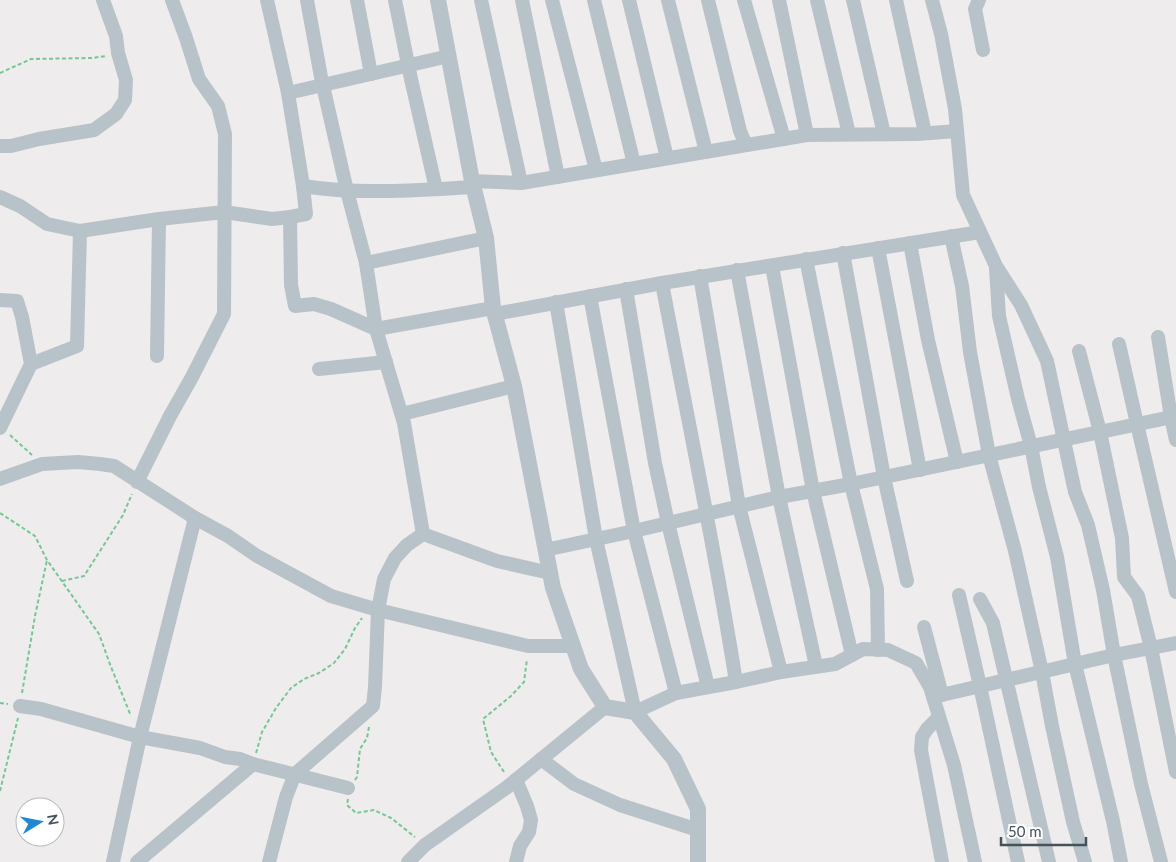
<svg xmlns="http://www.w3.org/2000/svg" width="1176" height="862" viewBox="0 0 1176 862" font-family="Lato,sans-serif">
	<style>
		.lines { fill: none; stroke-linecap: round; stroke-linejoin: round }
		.path { stroke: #76c794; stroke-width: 2; stroke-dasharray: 4 2.5; stroke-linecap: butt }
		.minor { stroke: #b8c3c9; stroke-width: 14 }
		.tertiary { stroke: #b8c3c9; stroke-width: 16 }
	</style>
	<rect width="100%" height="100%" fill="#efeced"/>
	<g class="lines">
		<g class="path">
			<path d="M0,73l31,-14 61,-1 14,-2"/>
			<path d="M10,435l22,20"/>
			<path d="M0,513l35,23 12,24 52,74 12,33 20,49"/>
			<path d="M62,581l22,-5 39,-61 9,-21"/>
			<path d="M22,693l13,-77 12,-56"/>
			<path d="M0,703l8,1"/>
			<path d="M256,753l6,-21 14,-24 15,-20 13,-9 15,-6 15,-10 11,-14 10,-21 7,-10"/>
			<path d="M504,772l-13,-20 -8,-33 28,-23 13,-14 3,-23"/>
			<path d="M355,780l2,-3 3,-28 7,-11 2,-11"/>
			<path d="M0,791l18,-73"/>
			<path d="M348,799l-1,6 9,8 18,-3 17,8 24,19"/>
		</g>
		<g class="minor">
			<path d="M307,0l14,77 26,114 19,72 10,66 28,94 19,111"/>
			<path d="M357,0l14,74"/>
			<path d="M395,0l16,79 25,110"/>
			<path d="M481,0l40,183"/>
			<path d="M522,0l36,177"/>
			<path d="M552,0l44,170"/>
			<path d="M594,0l40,164"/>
			<path d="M629,0l38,158"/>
			<path d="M668,0l38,152"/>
			<path d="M708,0l32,131 6,14"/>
			<path d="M744,0l40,139"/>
			<path d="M779,0l28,135"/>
			<path d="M817,0l32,134"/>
			<path d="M853,0l31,134"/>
			<path d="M896,0l29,133"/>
			<path d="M932,0l9,34 14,75 8,86 33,71 25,39 26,56 28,131 13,33 15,65 11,65 27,129 20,78"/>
			<path d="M979,0l-4,9 8,41"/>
			<path d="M288,93l161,-37"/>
			<path d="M0,146h11l28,-7 55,-9 22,-16 9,-14 1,-20 -8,-27 -2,-17 -13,-36"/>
			<path d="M472,181l49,2 286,-48 110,-1 40,-3"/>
			<path d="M303,186c56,9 114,4 171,1"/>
			<path d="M0,197l20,9 27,18 33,7 79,-12 65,-7 48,7 18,-2 16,-3 -3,-28 -15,-93 -21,-93"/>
			<path d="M290,217l1,68 4,21 19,-2 17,5 45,20 117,-21"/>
			<path d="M951,236l11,50 8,66 19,103 26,96 27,121 10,54 21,96 12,40"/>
			<path d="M910,243l18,97 29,122"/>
			<path d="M878,248l42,222"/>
			<path d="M843,253l41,224 23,104"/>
			<path d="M806,259l45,225 26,105 1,61"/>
			<path d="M366,263l120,-25"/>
			<path d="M772,266l41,225 39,164"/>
			<path d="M996,269l3,47 19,83 13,47 8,41 18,70 18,107 38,157 8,41"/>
			<path d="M737,270l42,227 37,169"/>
			<path d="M700,276l39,230 42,166"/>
			<path d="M662,283c25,133 53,265 74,399"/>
			<path d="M626,289l29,174 13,60 40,164"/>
			<path d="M590,296l44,235 42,162"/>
			<path d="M0,300l17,1 5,16 9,47 -31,64"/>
			<path d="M556,302l40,237 39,173 41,-19 60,-11 45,-10 54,-8 28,-15 25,1 28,13 14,24 24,78 21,97"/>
			<path d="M495,314l167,-31 318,-51"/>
			<path d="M1158,337l13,80 5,23"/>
			<path d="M1119,344l18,80 39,168"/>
			<path d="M1079,351l21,81 22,106 2,39 14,19 13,52 25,124"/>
			<path d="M157,356l2,-137"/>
			<path d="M31,364l46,-18 3,-115"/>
			<path d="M319,369l67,-7"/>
			<path d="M402,414l112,-28"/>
			<path d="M0,479l42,-15 36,-2 22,2 14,2 81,52 33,18 29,20 74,40 47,14 150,36h46"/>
			<path d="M137,482l33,-66 22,-39 32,-63 1,-180 -7,-28 -19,-27 -13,-41 -14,-38"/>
			<path d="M423,534l74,27 53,12"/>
			<path d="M545,550l89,-19 145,-34 72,-13 325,-68"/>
			<path d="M959,595l21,91 38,176"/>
			<path d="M980,599l13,24 56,239"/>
			<path d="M924,627l18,68"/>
			<path d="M933,697l181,-42 62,-12"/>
			<path d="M20,706l21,3 99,28 60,11 25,9 15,2 13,5"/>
			<path d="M938,718l-11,11 -5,8 -1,13 21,112"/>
			<path d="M541,759l33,25 46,21 78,25"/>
			<path d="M113,862l27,-125 55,-219"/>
			<path d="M137,862l116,-98 95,24"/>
			<path d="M269,862l17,-65 9,-23 78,-68 2,-19 3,-77 6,-31 11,-21 12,-13 16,-11"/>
			<path d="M408,862l17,-17 81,-57 99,-81"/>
			<path d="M516,862l4,-16 9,-14 2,-12 -4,-14 -11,-26"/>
		</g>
		<path class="tertiary" d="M438,0l34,181 14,57 7,70 21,78 39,202 28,81 24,38 30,5 39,47 24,50v53"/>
	</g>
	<g transform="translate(40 822) rotate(80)"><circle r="24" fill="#ffffff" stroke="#b5babd"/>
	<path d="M0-4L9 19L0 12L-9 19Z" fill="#2287d3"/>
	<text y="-8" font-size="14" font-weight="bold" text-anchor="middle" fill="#465259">N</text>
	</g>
	<path d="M1001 837v8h85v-8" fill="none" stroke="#465259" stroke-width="2.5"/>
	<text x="1008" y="837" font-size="15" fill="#465259" stroke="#ffffff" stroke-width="4" paint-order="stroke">50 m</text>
</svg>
